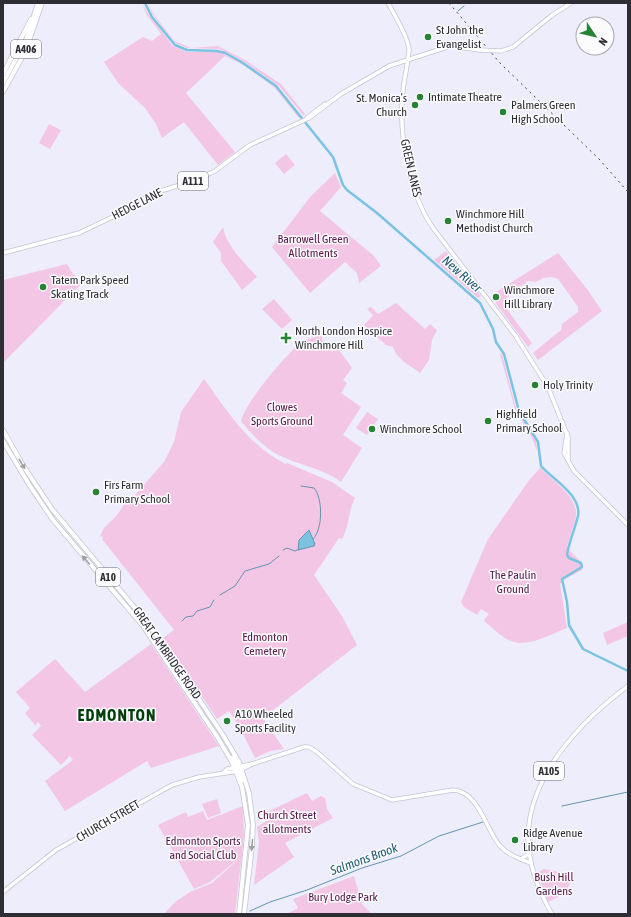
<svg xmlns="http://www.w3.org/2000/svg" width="631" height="917" viewBox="0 0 631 917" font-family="'Asap Condensed',sans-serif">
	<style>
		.green { fill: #f4c6e5 }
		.water { fill: #7bc3e3; stroke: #6496ae }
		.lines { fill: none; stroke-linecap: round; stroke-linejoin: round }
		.stream { stroke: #6496ae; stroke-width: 1 }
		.canal { stroke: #7bc3e3; stroke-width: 2.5 }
		.secondary-casing { stroke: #c4c5d3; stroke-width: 5 }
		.primary-casing { stroke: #c4c5d3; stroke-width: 5 }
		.trunk-casing { stroke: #c4c5d3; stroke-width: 5.5 }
		.secondary { stroke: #fff; stroke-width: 3.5 }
		.primary { stroke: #fff; stroke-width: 3.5 }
		.trunk { stroke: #fff; stroke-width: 4 }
		.rail { stroke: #46464d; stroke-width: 1; stroke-dasharray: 2 4; stroke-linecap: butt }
		.primary-bridge-casing { stroke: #c4c5d3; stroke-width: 5; stroke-linecap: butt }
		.primary-bridge { stroke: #fff; stroke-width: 3.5 }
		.oneway { fill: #a0a0a3 }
		.poi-dot { fill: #278334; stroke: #fcfcff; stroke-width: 1.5 }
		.labels { text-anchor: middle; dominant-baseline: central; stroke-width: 3; stroke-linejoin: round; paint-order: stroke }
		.shield { fill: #fcfcff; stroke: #6b6b70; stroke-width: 1 }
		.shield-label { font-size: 11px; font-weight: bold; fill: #2d2d33 }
		.poi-label { font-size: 12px; fill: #2d2d33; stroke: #fcfcff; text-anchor: start }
		.street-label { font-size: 12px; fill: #2d2d33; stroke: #fcfcff }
		.park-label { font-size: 12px; fill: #571548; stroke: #fcfcff }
		.water-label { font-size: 13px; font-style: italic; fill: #235c72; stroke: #fcfcff }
		.district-label { font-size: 16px; font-weight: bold; letter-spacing: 1px; fill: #003e0b; stroke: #fcfcff }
	</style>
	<rect width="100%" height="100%" fill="#ededfc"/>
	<g class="green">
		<path d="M142,3l7,12 24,31 14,6h31l21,9 41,29 21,27 -2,1 -24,-30 -30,-22 -20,-10 -39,37 49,59 -17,13 -34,-43 -22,16 -6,-14 -11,-16 -27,-25 -14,-21 39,-25 9,4 9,-7 -14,-19z"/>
		<path d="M148,3l5,10 21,28 17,7 27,-2 25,13 38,25 24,30 -1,2 -25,-30 -39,-27 -21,-10 -32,-1 -14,-6 -21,-29z"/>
		<path d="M49,124l12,6 -11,19 -11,-6z"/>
		<path d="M286,154l9,11 -11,9 -9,-11z"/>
		<path d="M335,173l6,14 -21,24 54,45 7,10 -22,17 -2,-10 -12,-11 -35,31 -38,-46 39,-51z"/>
		<path d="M223,227c4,20 21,35 34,50l-15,13 -21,-29v-8l-8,-11z"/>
		<path d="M446,251l35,45 -3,2 -44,-38z"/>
		<path d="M558,253l29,36 15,22 -64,49 -5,-7 1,-1 27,-22 1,-6 16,-12v-5l-20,-28 -6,-2 -9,1 -7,4 -8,-1 -18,13 -5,9 1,5 26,35 -4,4 -33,-45 5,-3 -4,-7z"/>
		<path d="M67,264l6,10 10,8 -80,81v-83z"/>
		<path d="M274,299l18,21 -10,9 -20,-20z"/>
		<path d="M396,303l29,26 5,-5 7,6 -5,10 -3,20 -9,13c-10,-8 -23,-13 -27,-26l-7,-2 -22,-20 9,-10 -6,-6 4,-2 7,7z"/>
		<path d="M321,335l2,6 9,11 5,-5 15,21 -9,12 4,3 -6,10 20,14 -18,28 19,13 -21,34c-17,-13 -38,-16 -58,-25 -17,-7 -30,-21 -42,-36 4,-18 45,-67 60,-78 6,-4 14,-6 20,-8z"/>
		<path d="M500,354h2l14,54 20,33 1,10 -5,-13 -17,-29z"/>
		<path d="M204,379c24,33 45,67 82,85l1,-1 45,19 23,16c-7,14 -5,26 -13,41l-3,-1 -25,37 28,41 15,29 -94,73 21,31 -14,2 -15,7 -13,-26 -13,-21 -12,8 -54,-81 11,-8 -72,-91 1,-2 -3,-1 4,-8 14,-14 7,-11 10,-8 29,-33 10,-20 7,-30z"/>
		<path d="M367,412l11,7 -11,16 -11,-7z"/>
		<path d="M540,468c12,12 37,28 36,46 0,10 -8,23 -9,34l16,16 -1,6 -17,9 -5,5 7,44c-18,7 -44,23 -62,10 -7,-4 -13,-11 -20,-16l-1,-2 5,-6 -8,-5 -4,6 -13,-8 -3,-5 27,-63 42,-60z"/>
		<path d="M628,622v14l-21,9 -4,-12z"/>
		<path d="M151,644l68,102 -68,22 -4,-7 -82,50 -20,-30 28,-21 -3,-4 -9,9 -29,-30 9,-9 -3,-4 -3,3 -10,-12 5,-5 -14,-16 39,-33 30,33z"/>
		<path d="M307,793l5,8 9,-5 4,2 2,11 6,9 -48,25 9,14 -40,28 5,-43 -2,-15 11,-7 -1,-8z"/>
		<path d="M217,799l4,14 -13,5 -6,-14z"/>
		<path d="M243,806l1,32 -9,75 -71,1 11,-12 15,-10 22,-9 30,-27 -32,26 -16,7 -36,-64 28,-13 2,5 15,-6 4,9z"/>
		<path d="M544,869l26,5c2,16 -9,22 -22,28l-10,-27 2,-4z"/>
		<path d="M354,876l8,28 10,10h-85l11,-6 -5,-9z"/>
	</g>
	<path class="water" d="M309,530l6,14 -1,2 -16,4 1,-10z"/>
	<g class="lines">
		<g class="stream">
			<path d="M458,11l6,-5"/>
			<path d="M301,486l13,2c9,10 9,42 -1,51"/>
			<path d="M283,550l4,-2 8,3 4,-2"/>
			<path d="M220,595l15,-9 10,-15 24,-7 10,-8"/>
			<path d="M182,621l4,-4 7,-1 4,-5 13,-4 4,-7"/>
			<path d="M562,806l66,-14"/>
			<path d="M250,911l20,-9 37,-12 55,-22 39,-12 38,-20 44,-14"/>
		</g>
		<path class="canal" d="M145,3l7,14 23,28 12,5 30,1 8,2 15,8 36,25 57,71 10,28 4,5 30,23 103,90 13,26 3,13 8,12 15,57 19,31 3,24c11,13 41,29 37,50 -3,13 -9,25 -11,39l2,3 12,5 1,4 -20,12 5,23 2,23 14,24 45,22"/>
		<defs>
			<g id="secondary">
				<path d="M224,772l3,-3 25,-5"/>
				<path d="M521,859l9,-6"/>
				<path d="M3,892l53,-42 116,-65 27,-8 40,-6 13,-7 52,-17h5l8,5 36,32 39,16 61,-10c26,1 33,41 48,57 8,8 19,12 30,16"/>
			</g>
			<g id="primary">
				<path d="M388,3c6,11 21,35 21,47 -1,16 -7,36 -7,53 -2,40 9,93 31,125l82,107 33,52 20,50v22"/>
				<path d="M501,51l12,-4 38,-31 20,-13"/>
				<path d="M307,118l18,-14"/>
				<path d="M3,253l76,-20 44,-21 28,-18 45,-14 19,-9 35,-26 59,-27 32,-24 48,-28 61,-20 30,4"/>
				<path d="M567,433l-3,20 10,18 54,54"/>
				<path d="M552,914c-14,-24 -24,-50 -24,-78 2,-62 53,-115 100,-150"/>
			</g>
			<g id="trunk">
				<path d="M3,74l28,-55"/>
				<path d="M3,83l23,-43 12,-37"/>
				<path d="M3,92l22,-40 17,-49"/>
				<path d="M3,430l21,37 28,42 98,117 73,109 16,27 10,31 4,31 -1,23 -8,67"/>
				<path d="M3,441l27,45 23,34 90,106 75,112 14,24 10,25 6,38 -9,89"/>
				<path d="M233,757l4,9 -1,5"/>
				<path d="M241,766l-2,7 3,8"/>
			</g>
		</defs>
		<use href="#secondary" class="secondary-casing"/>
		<use href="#primary" class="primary-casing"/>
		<use href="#trunk" class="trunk-casing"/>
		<use href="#secondary" class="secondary"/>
		<use href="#primary" class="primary"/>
		<use href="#trunk" class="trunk"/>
		<path class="rail" d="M449,3l51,60 99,96 29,33"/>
		<defs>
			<path id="primary-bridge" d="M480,50l21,1"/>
		</defs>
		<use href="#primary-bridge" class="primary-bridge-casing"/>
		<use href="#primary-bridge" class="primary-bridge"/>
	</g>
	<defs><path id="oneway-solid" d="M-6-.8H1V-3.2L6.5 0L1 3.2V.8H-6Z"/></defs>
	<g class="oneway">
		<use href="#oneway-solid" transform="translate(22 464) rotate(59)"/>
		<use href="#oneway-solid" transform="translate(86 560) rotate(-131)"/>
		<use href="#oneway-solid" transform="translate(252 845) rotate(96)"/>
	</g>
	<g class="poi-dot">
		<circle cx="428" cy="37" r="4"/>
		<circle cx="420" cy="97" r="4"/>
		<circle cx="415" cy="105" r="4"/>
		<circle cx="503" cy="112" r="4"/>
		<circle cx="448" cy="221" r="4"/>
		<circle cx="43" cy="287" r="4"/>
		<circle cx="496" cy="297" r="4"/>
		<path d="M284 332h4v4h4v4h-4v4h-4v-4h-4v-4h4z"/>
		<circle cx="535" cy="385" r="4"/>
		<circle cx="488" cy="421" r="4"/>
		<circle cx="372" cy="429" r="4"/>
		<circle cx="96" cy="492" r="4"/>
		<circle cx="227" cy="721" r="4"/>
		<circle cx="515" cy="840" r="4"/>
	</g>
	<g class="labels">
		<g class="shield">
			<rect x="11" y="40" width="30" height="18" rx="3"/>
			<rect x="178" y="172" width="30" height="18" rx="3"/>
			<rect x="96" y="568" width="24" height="18" rx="3"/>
			<rect x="534" y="762" width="30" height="18" rx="3"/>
		</g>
		<g class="shield-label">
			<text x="26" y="49">A406</text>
			<text x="193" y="181">A111</text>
			<text x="108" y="577">A10</text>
			<text x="549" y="771">A105</text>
		</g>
		<g class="poi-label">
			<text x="436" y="30">St John the<tspan x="436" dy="14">Evangelist</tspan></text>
			<text x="428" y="97">Intimate Theatre</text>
			<text x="407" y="98" text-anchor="end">St. Monica’s<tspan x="407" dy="14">Church</tspan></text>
			<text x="511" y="105">Palmers Green<tspan x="511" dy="14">High School</tspan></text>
			<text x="456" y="214">Winchmore Hill<tspan x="456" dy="14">Methodist Church</tspan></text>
			<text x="51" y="280">Tatem Park Speed<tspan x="51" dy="14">Skating Track</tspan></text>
			<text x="504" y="290">Winchmore<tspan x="504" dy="14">Hill Library</tspan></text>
			<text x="295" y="331">North London Hospice<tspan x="295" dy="14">Winchmore Hill</tspan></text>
			<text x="543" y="385">Holy Trinity</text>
			<text x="496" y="414">Highfield<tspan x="496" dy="14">Primary School</tspan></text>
			<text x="380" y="429">Winchmore School</text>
			<text x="104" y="485">Firs Farm<tspan x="104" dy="14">Primary School</tspan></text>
			<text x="235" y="714">A10 Wheeled<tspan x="235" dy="14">Sports Facility</tspan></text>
			<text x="523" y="833">Ridge Avenue<tspan x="523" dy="14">Library</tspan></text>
		</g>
		<g class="street-label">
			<text transform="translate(411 168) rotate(77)">GREEN LANES</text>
			<text transform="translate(137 204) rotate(-27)">HEDGE LANE</text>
			<text transform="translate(167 653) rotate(55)">GREAT CAMBRIDGE ROAD</text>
			<text transform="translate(108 821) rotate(-30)">CHURCH STREET</text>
		</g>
		<g class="park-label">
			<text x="313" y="239">Barrowell Green<tspan x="313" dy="14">Allotments</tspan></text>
			<text x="282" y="407">Clowes<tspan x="282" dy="14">Sports Ground</tspan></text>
			<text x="513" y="575">The Paulin<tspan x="513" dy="14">Ground</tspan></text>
			<text x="265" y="637">Edmonton<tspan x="265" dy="14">Cemetery</tspan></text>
			<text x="287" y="815">Church Street<tspan x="287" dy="14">allotments</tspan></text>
			<text x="203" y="841">Edmonton Sports<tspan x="203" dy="14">and Social Club</tspan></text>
			<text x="554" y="877">Bush Hill<tspan x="554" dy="14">Gardens</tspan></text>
			<text x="343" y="897">Bury Lodge Park</text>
		</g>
		<g class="water-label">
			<text transform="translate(462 274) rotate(41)">New River</text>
			<text transform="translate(364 859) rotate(-20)">Salmons Brook</text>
		</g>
		<g class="district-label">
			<text x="117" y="715">EDMONTON</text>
		</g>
	</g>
	<rect width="631" height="917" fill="none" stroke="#2d2d33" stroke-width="8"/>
	<g transform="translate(595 36) rotate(125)"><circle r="19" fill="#fcfcff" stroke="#a9a9ad"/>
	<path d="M0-3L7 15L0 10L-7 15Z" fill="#278334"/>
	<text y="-6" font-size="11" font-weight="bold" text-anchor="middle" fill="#2d2d33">N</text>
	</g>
</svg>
